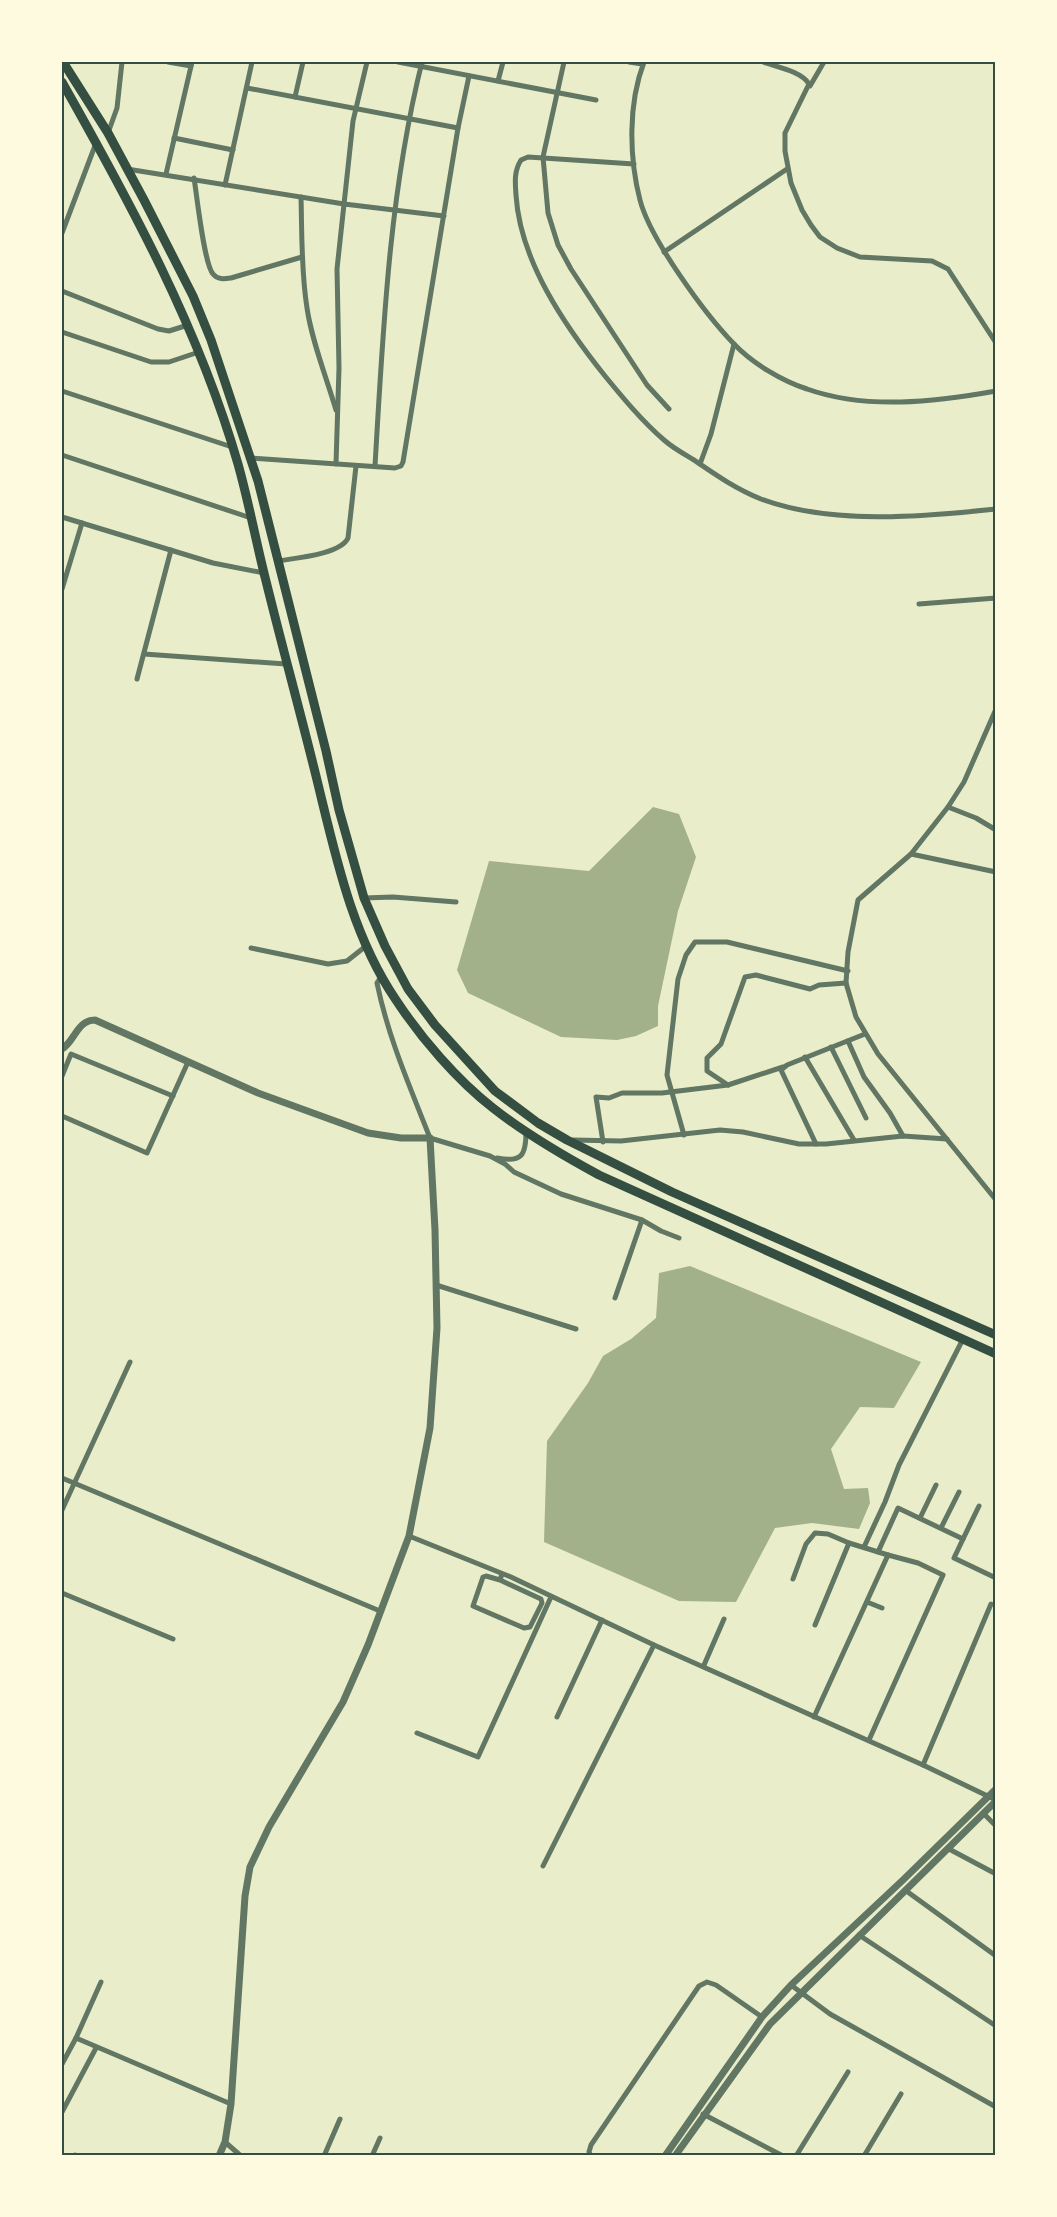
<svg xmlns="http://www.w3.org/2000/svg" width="1057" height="2217" viewBox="0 0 1057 2217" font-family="'Source Serif 4',serif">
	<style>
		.water { fill: #a3b18a }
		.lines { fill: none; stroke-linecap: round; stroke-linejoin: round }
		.minor { stroke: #617663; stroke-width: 5 }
		.tertiary { stroke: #617663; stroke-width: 7 }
		.trunk { stroke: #344e41; stroke-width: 9 }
		.neatline { fill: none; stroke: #344e41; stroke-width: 2 }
	</style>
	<rect width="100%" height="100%" fill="#e9edc9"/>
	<g class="water">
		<path d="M653,807l26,7 17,43 -18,54 -20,95v20l-22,10 -19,4 -56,-3 -93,-44 -11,-23 32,-109 100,10z"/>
		<path d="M690,1266l231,96 -27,46 -34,-1 -29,42 13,40 24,-1 2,15 -11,26 -47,-6 -37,5 -39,74 -57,-1 -135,-59 3,-101 41,-58 15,-27 28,-17 25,-21 3,-45z"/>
	</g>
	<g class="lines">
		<g class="minor">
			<path d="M168,62l23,4"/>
			<path d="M398,62l198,38"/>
			<path d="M564,62l-21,95 5,56 10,32 13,24 76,116 22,24"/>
			<path d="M629,62l13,2"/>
			<path d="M644,62c-16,42 -15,95 -4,138 10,39 65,114 94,144 18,19 48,37 73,45 59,21 128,13 189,2"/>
			<path d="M763,62c13,5 38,9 46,22l-24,49v18l6,32 11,27 9,15 9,12 17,11 23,9 72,4 16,8 48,74"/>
			<path d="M498,81l5,-19"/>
			<path d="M810,86l14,-24"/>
			<path d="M247,88l211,40"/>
			<path d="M295,97l8,-35"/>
			<path d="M108,133l9,-25 5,-46"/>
			<path d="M174,138l59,12"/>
			<path d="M634,164l-106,-7 -7,3c-7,11 -6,22 -5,35 4,66 49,131 89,181 18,22 37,45 59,64 9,8 20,14 30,20 22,15 42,29 67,39 70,26 161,18 235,10"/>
			<path d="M127,169l217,35 100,12"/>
			<path d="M166,174l26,-112"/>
			<path d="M194,178c3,18 10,86 19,96 5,6 11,5 18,4l71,-21"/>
			<path d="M225,185l27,-123"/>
			<path d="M301,197c1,36 0,74 6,111 5,34 19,68 29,102"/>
			<path d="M62,233l34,-90"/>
			<path d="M664,252l123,-83"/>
			<path d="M62,291l96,38 11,2 19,-6"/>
			<path d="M62,332l89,30h18l30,-10"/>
			<path d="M62,391l170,56"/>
			<path d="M62,455l189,63"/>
			<path d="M251,458l144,10 6,-2 2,-4 55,-334 11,-52"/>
			<path d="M336,464l3,-96 -2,-99 16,-148 14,-59"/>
			<path d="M700,464l11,-30 23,-90"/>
			<path d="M375,466c8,-135 14,-272 47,-404"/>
			<path d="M62,517l151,46 51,10"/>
			<path d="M278,561c18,-3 63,-7 70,-23l8,-72"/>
			<path d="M62,589l20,-66"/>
			<path d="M919,604l77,-6"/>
			<path d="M144,654l142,10"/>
			<path d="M137,679l34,-129"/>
			<path d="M996,709l-32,73 -16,25 -37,47 -53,46 -10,52 -2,31 10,34 22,37 118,146"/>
			<path d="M948,807l28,11 20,12"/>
			<path d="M911,854l85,18"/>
			<path d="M364,898l29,-1 63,5"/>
			<path d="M251,948l77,16 19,-3 19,-15"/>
			<path d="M381,977l-4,6c11,54 33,104 53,155l60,18 15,8 9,8 47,22 81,26 19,11 18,7"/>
			<path d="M848,1041l16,36 26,36 13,23"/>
			<path d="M831,1047l35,71"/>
			<path d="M805,1057l49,83"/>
			<path d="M62,1076l9,-22 102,42"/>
			<path d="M728,1085l-21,-14v-13l14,-14 24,-67 11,-2 54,14 9,-4 27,-2"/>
			<path d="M62,1116l85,37 41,-91"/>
			<path d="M684,1135l-17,-60 11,-96 8,-24 9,-13h32l121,29"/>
			<path d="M573,1140l48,1 99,-11 23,2 56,12h27l77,-8 44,3"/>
			<path d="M603,1142l-7,-45 13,1 13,-5h40l66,-8 55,-18"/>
			<path d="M816,1144l-35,-74 6,-5 78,-31"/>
			<path d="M497,1158c25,5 29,-3 29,-26"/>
			<path d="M436,1285l140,44"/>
			<path d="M615,1298l27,-78"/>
			<path d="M62,1478l318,133"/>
			<path d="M62,1510l68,-148"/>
			<path d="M920,1518l16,-33"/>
			<path d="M941,1528l18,-36"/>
			<path d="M409,1536l102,41 143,68 269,120 73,35"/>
			<path d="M963,1539l16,-33"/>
			<path d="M864,1547l21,-45 14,-37 64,-126"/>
			<path d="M878,1552l20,-44 65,31 -9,19 42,20"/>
			<path d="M793,1579l13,-35 9,-11 13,1 21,9"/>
			<path d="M500,1580l41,19 1,4 -12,24 -6,1 -51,-22 10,-29 3,-1 14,4 2,-6"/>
			<path d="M62,1593l111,46"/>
			<path d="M867,1602l15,6"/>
			<path d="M815,1625l34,-82 39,12"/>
			<path d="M704,1665l20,-46"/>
			<path d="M557,1717l45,-97"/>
			<path d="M814,1717l74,-162 30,8 25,12 -74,165"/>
			<path d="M417,1733l61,24 73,-160"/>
			<path d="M923,1765l68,-161"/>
			<path d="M984,1814l12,12"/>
			<path d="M949,1849l47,25"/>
			<path d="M543,1866l111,-221"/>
			<path d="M905,1890l91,66"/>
			<path d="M859,1935l137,91"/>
			<path d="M101,1982l-25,56 155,66"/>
			<path d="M791,1985l39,29 166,93"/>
			<path d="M62,2064l14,-26"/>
			<path d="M62,2112l34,-64"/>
			<path d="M703,2114l80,42"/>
			<path d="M225,2142l16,14"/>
			<path d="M75,2156v-1"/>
			<path d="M324,2156l16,-37"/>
			<path d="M372,2156l8,-18"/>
			<path d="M591,2156l-2,-4 2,-7 108,-159 8,-4 9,3 46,32"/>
			<path d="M796,2156l52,-84"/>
			<path d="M864,2156l37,-62"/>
		</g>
		<g class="tertiary">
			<path d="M62,1049c13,-8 15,-29 33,-29l163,73 110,40 33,5h29l5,92 2,98 -7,100 -21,108 -41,109 -25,57 -74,125 -19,40 -5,29 -14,208 -6,38 -6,14"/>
			<path d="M665,2156l97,-139 29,-32 112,-105 93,-91"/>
			<path d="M675,2156l95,-132 226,-223"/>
		</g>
		<g class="trunk">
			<path d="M63,62l45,71 36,67 49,96 18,44 47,141 68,270 13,59 25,88 21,48 23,43 27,36 60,66 43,32 29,17 105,52 324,143"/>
			<path d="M62,82c69,122 137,247 176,382 11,39 18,78 28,117 16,65 34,130 50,195 19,77 35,158 80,224 25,38 61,80 97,108 33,26 69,47 106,67l397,179"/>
		</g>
	</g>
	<rect width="1057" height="2217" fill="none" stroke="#fefae0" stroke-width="126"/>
	<rect x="63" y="63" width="931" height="2091" class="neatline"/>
</svg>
